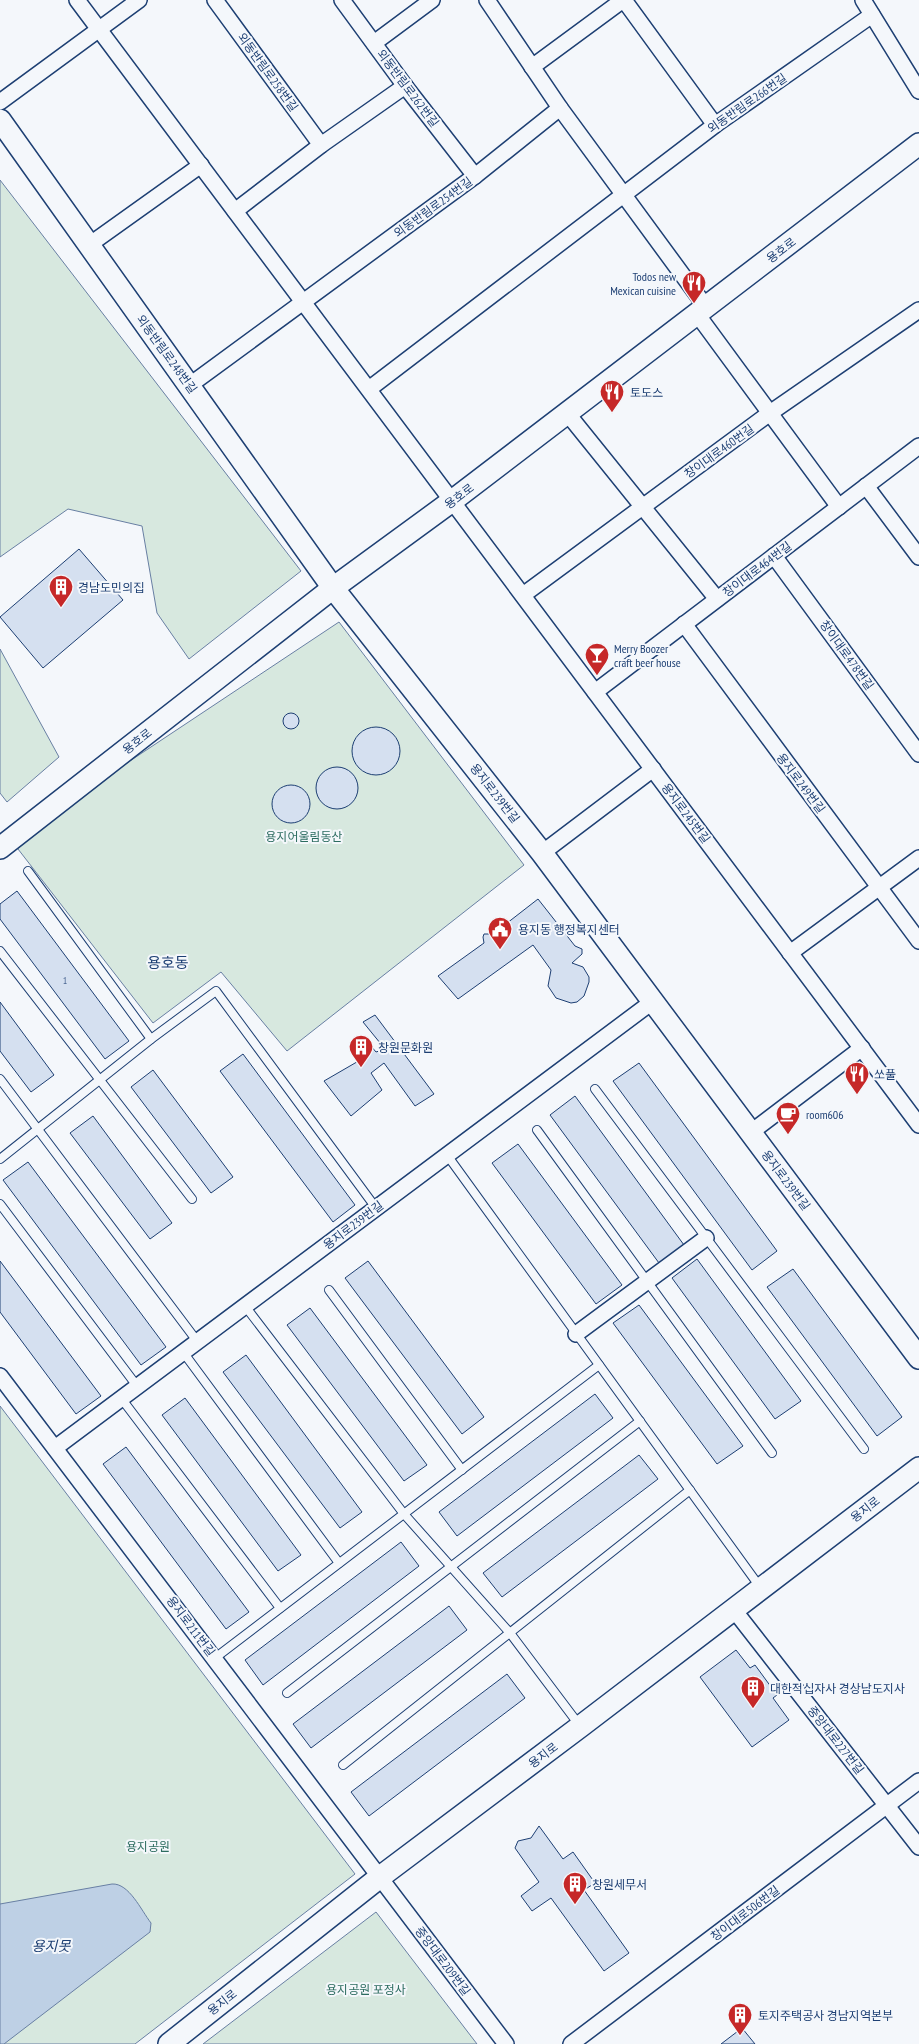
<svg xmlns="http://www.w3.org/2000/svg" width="919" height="2044" viewBox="0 0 919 2044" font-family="'PT Sans Narrow','Noto Sans KR',sans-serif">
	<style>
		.green { fill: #d7e8df; stroke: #687fa3 }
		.water { fill: #bed0e5; stroke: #687fa3 }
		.building { fill: #d5e0f0; stroke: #1d3f73 }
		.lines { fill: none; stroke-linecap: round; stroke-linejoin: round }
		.lane-casing { stroke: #1d3f73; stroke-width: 10 }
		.street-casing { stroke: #1d3f73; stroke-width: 18 }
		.secondary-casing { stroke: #1d3f73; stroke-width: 24 }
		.lane { stroke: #f4f7fb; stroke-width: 8 }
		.street { stroke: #f4f7fb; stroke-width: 15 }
		.secondary { stroke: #f4f7fb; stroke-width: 21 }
		.labels { text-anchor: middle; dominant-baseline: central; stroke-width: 4; stroke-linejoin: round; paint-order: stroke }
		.number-label { font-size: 10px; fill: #4b6792 }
		.street-label { font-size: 12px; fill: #1d3f73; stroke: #f4f7fb }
		.poi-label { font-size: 12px; fill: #1d3f73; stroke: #f4f7fb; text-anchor: start }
		.park-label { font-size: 12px; fill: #2c6c60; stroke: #f4f7fb }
		.water-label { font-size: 14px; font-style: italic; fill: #1d3f73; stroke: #f4f7fb }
		.quarter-label { font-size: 15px; fill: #1d3f73; stroke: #f4f7fb }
	</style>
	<rect width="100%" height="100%" fill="#f4f7fb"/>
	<g class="green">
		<path d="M0,180l301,391 -112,88 -32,-46 -15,-87 -74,-17 -68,48z"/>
		<path d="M339,622l185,243 -237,186 -66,-79 -68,51 -142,-183z"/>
		<path d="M0,649l59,108 -52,45 -7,-9z"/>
		<path d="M0,1406l355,468 -220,170h-135z"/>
		<path d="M376,1912l101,132h-274z"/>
	</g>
	<path class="water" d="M112,1884c17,-1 29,26 39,39l-1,9 -146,112h-4v-140z"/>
	<g class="building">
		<path d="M79,549l44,51 -80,68 -43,-51z"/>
		<circle cx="291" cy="721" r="8"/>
		<circle cx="376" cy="751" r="24"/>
		<circle cx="337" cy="788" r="21"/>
		<circle cx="291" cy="804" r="19"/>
		<path d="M17,891l112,150 -24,18 -105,-140v-15z"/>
		<path d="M538,899l37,47 7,3v5l-10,9 11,4 6,10v5l-5,14 -7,6 -6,1 -15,-5 -8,-12 3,-16 -18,-25 -75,54 -20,-23 46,-33 -1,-6 1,-3h9z"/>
		<path d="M0,1002l54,73 -23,17 -31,-41z"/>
		<path d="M375,1015l59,79 -19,12 -31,-43 -13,10 11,17 -31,26 -27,-35 38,-22 -7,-15 10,-5 11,13 9,-3 -22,-27z"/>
		<path d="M243,1054l112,151 -22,17 -113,-151z"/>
		<path d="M639,1063l138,188 -25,19 -139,-189z"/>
		<path d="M153,1070l80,107 -22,16 -80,-106z"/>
		<path d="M575,1096l109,149 -25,18 -109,-148z"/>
		<path d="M93,1116l79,107 -22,16 -80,-106z"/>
		<path d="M518,1144l104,141 -26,19 -104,-141z"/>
		<path d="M28,1162l138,185 -25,18 -138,-185z"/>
		<path d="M697,1259l104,142 -26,18 -103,-141z"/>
		<path d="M0,1261l101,135 -25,18 -76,-102z"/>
		<path d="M368,1261l116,156 -22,17 -117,-156z"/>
		<path d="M793,1269l109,148 -25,19 -110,-149z"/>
		<path d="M639,1305l104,141 -26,18 -104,-141z"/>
		<path d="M310,1308l117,157 -23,16 -117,-156z"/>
		<path d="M246,1355l116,157 -22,16 -117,-156z"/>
		<path d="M595,1394l18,24 -156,118 -18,-24z"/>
		<path d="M185,1398l116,157 -23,16 -116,-156z"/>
		<path d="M126,1447l123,165 -23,17 -123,-165z"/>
		<path d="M639,1455l19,24 -156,118 -19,-24z"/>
		<path d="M401,1542l18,24 -156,119 -18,-25z"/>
		<path d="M449,1606l18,24 -156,118 -18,-24z"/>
		<path d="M736,1650l14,18 5,-3 22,30 -4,3 16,22 -37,27 -52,-70z"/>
		<path d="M507,1674l18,24 -156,118 -18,-24z"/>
		<path d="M539,1826l24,33 10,-7 22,31 -11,7 45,63 -25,18 -53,-73 -19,13 -11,-15 18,-14 -24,-34 3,-7 13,-3z"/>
		<path d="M742,2028l13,16h-34z"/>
	</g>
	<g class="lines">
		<defs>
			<g id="lane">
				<path d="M28,871l123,168"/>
				<path d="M0,951l192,248"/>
				<path d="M0,1079l197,262"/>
				<path d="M595,1089l269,360"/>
				<path d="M537,1130l235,323"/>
				<path d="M447,1155l313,432"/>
				<path d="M0,1159l151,-120 65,-48 160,217"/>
				<path d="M0,1204l137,182"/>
				<path d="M329,1290l133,180"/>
				<path d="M245,1306l159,208 106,119 70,93"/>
				<path d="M183,1352l156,211"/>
				<path d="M121,1398l159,210"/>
				<path d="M215,1658l384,-293"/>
				<path d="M287,1693l353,-272"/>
				<path d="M343,1765l347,-275"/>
			</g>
			<g id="street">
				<path d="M77,0l842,1125"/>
				<path d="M215,0l106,145"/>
				<path d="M342,0l63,86 70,90"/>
				<path d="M487,0l73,108 146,199"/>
				<path d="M624,0l91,125"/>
				<path d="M863,0l56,91"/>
				<path d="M374,43l58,-43"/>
				<path d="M532,67l91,-67"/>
				<path d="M0,102l139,-102"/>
				<path d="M235,211l86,-66 84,-59"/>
				<path d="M89,245l112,-80"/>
				<path d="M697,314l142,193"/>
				<path d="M190,385l285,-209 85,-68"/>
				<path d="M369,389l346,-264 157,-110"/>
				<path d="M567,413l150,186"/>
				<path d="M866,486l53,71"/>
				<path d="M774,556l145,198"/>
				<path d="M523,595l247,-182 149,-103"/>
				<path d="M684,624l235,317"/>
				<path d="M595,692l324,-246"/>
				<path d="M542,853l111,-84"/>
				<path d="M790,953l129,-95"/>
				<path d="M750,1133l112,-85"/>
				<path d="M576,1334l130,-96"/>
				<path d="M0,1376l506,668"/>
				<path d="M55,1448l597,-446"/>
				<path d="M734,1610l185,237"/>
				<path d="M571,2044l348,-263"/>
			</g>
			<g id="secondary">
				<path d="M0,120l333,468 209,265 377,505"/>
				<path d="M0,848l333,-260 119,-87 467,-357"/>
				<path d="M169,2044l211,-167 201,-151 338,-258"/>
			</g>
		</defs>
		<use href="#lane" class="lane-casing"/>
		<use href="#street" class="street-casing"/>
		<use href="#secondary" class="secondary-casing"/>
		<use href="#lane" class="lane"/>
		<use href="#street" class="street"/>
		<use href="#secondary" class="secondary"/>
	</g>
	<defs>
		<symbol id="restaurant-pin" viewBox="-11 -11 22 30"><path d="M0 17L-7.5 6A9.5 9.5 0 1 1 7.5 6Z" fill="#c62828" stroke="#f4f7fb"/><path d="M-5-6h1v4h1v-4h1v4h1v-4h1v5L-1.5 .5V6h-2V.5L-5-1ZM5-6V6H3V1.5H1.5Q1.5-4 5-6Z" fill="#fff"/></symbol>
		<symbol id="building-pin" viewBox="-11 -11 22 30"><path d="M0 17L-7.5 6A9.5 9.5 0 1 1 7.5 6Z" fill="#c62828" stroke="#f4f7fb"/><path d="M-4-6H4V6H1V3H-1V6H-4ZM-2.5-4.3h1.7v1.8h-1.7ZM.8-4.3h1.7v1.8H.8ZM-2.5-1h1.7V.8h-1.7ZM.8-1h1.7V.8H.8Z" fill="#fff"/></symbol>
		<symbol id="bar-pin" viewBox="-11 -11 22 30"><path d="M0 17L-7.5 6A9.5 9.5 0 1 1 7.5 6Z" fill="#c62828" stroke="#f4f7fb"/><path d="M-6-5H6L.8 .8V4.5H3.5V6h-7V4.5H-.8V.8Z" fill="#fff"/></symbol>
		<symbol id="civic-pin" viewBox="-11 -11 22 30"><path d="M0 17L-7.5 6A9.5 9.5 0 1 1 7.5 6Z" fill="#c62828" stroke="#f4f7fb"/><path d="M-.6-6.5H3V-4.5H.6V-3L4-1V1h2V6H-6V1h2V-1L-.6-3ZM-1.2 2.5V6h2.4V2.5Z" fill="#fff"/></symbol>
		<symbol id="cafe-pin" viewBox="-11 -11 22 30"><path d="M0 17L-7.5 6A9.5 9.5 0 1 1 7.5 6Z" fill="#c62828" stroke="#f4f7fb"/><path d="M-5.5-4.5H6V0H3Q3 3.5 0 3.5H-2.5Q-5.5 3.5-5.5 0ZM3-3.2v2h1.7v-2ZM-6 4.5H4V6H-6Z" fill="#fff"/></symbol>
	</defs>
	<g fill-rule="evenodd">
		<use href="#restaurant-pin" x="680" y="269" width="28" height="38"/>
		<use href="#restaurant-pin" x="598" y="378" width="28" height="38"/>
		<use href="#building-pin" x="47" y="573" width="28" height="38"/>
		<use href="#bar-pin" x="583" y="641" width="28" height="38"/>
		<use href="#civic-pin" x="486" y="915" width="28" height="38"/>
		<use href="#building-pin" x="347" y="1033" width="28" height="38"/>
		<use href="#restaurant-pin" x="843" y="1060" width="28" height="38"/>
		<use href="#cafe-pin" x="774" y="1100" width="28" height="38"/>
		<use href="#building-pin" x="739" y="1674" width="28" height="38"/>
		<use href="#building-pin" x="561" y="1870" width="28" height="38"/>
		<use href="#building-pin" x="726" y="2001" width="28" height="38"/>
	</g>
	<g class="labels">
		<g class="number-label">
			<text x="65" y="980">1</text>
		</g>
		<g class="street-label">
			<text transform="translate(268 72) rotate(54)">외동반림로258번길</text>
			<text transform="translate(408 88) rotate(53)">외동반림로262번길</text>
			<text transform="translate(747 103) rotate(-35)">외동반림로266번길</text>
			<text transform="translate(433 207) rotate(-36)">외동반림로254번길</text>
			<text transform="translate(781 250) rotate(-37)">용호로</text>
			<text transform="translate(167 354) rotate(54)">외동반림로248번길</text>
			<text transform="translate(719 451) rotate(-36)">창이대로460번길</text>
			<text transform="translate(459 496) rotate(-37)">용호로</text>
			<text transform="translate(757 569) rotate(-37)">창이대로464번길</text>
			<text transform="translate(847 655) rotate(54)">창이대로478번길</text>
			<text transform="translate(137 741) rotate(-38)">용호로</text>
			<text transform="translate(801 783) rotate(53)">용지로249번길</text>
			<text transform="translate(495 793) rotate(52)">용지로239번길</text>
			<text transform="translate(686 813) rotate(53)">용지로245번길</text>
			<text transform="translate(786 1180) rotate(53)">용지로239번길</text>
			<text transform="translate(353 1225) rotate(-37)">용지로239번길</text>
			<text transform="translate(865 1509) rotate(-38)">용지로</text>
			<text transform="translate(191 1626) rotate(53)">용지로211번길</text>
			<text transform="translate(836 1740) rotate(52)">중앙대로227번길</text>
			<text transform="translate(543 1755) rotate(-37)">용지로</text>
			<text transform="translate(745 1913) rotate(-37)">창이대로506번길</text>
			<text transform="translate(443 1961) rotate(53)">중앙대로209번길</text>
			<text transform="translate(222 2002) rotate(-38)">용지로</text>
		</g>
		<g class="poi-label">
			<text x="676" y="276" text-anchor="end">Todos new<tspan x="676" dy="14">Mexican cuisine</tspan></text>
			<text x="630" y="392">토도스</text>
			<text x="78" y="587">경남도민의집</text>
			<text x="614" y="648">Merry Boozer<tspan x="614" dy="14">craft beer house</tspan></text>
			<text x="518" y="929">용지동 행정복지센터</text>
			<text x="378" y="1047">창원문화원</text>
			<text x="874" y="1074">쏘풀</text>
			<text x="806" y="1114">room606</text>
			<text x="770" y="1688">대한적십자사 경상남도지사</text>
			<text x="592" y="1884">창원세무서</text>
			<text x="758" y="2015">토지주택공사 경남지역본부</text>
		</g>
		<g class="park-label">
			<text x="304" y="836">용지어울림동산</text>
			<text x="148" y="1846">용지공원</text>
			<text x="366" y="1989">용지공원 포정사</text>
		</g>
		<g class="water-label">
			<text x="51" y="1946">용지못</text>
		</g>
		<g class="quarter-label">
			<text x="168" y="962">용호동</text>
		</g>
	</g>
</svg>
